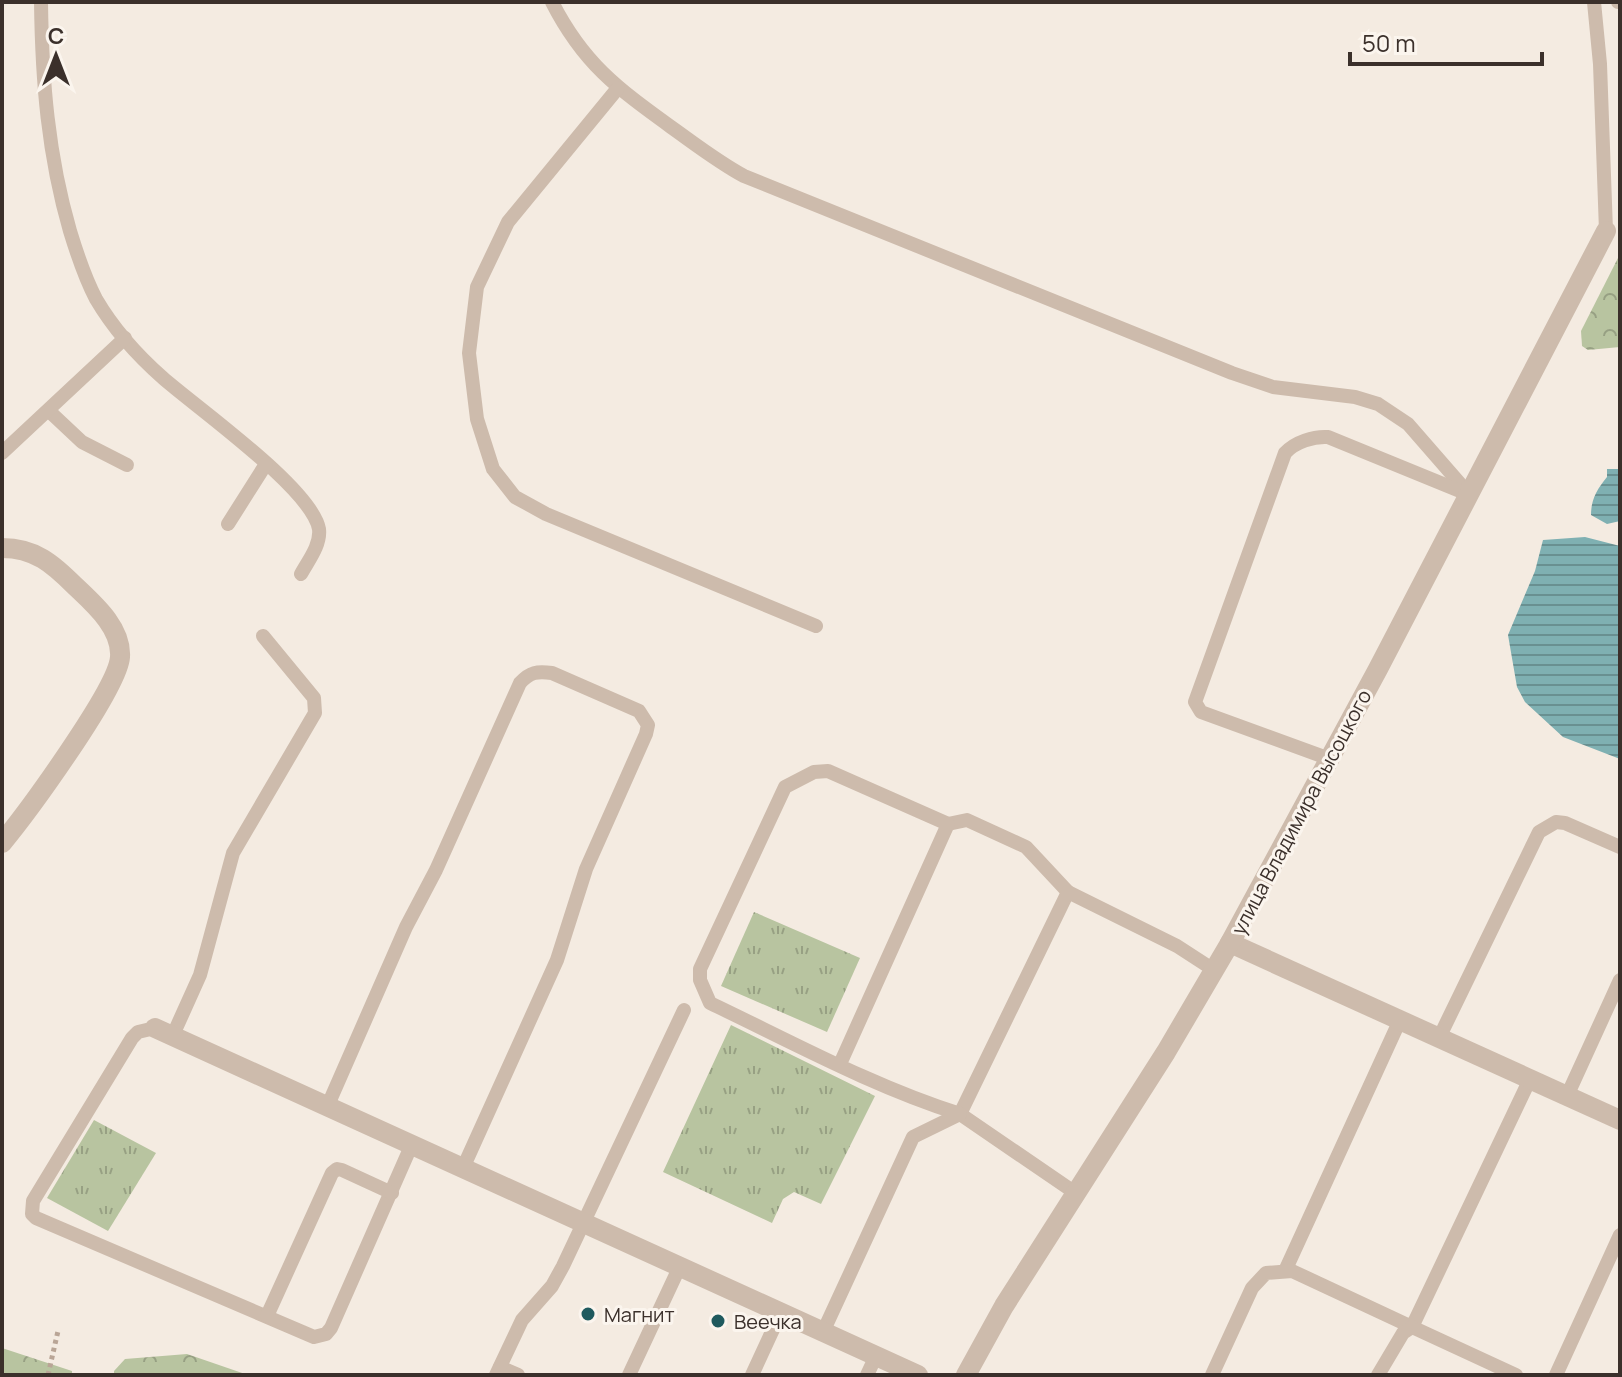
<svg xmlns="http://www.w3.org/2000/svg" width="1622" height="1377" viewBox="0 0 1622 1377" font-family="Manrope,sans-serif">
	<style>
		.forest { fill: url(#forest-crowns) }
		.park { fill: url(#park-tufts) }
		.water { fill: url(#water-rules) }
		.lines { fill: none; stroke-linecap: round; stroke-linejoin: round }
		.path { stroke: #b9a596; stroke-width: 5; stroke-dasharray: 4 4; stroke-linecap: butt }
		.lane { stroke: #cdbbac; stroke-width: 14 }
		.street { stroke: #cdbbac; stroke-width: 20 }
		.poi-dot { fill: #1f5a5e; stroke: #fbf5ee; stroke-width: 3 }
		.labels { text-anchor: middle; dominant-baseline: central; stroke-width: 6; stroke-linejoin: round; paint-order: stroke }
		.street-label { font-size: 20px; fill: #3b302b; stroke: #fbf5ee }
		.poi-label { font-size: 20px; fill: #3b302b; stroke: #fbf5ee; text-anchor: start }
	</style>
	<defs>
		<pattern id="forest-crowns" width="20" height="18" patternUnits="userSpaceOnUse" patternTransform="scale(2)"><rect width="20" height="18" fill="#b8c4a0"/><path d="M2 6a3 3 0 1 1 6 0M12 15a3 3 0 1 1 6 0" fill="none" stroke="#97a083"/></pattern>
		<pattern id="park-tufts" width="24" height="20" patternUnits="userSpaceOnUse" patternTransform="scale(2)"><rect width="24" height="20" fill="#b8c4a0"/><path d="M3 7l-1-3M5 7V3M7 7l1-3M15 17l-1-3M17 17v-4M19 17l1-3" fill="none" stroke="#97a083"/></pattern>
		<pattern id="water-rules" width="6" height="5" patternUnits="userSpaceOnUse" patternTransform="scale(2)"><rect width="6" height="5" fill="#7fb0b2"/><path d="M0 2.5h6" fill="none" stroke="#699091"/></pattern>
	</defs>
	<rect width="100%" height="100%" fill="#f4ebe1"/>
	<g class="forest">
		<path d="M1620,254v93l-32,3 -6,-4 -1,-15z"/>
		<path d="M2,1348l70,23v4h-70z"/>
		<path d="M187,1354l61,21h-134v-4l11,-12z"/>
	</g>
	<g class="park">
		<path d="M754,912l106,46 -33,74 -106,-46z"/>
		<path d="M731,1025l144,71 -54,108 -27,-12 -11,7 -11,24 -109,-51z"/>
		<path d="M94,1120l62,33 -48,78 -61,-33z"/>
	</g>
	<g class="water">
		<path d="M1607,469h13v52l-13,3 -16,-9c0,-15 6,-26 16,-38z"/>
		<path d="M1585,537l35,9v213l-57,-22 -38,-35 -8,-15 -9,-52 27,-64 8,-31z"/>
	</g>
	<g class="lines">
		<path class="path" d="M48,1375l10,-44"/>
		<g class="lane">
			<path d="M41,2c1,79 7,153 29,229 7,23 15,47 26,68 17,29 42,57 67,79 34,30 149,111 156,151 2,16 -11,32 -18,45"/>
			<path d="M552,2c31,61 65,86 119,125 24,17 47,35 73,49l488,197 41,14 82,10 23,7 30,20 61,70"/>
			<path d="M1594,2l6,62 6,167"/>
			<path d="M1618,2h2"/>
			<path d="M618,88l-110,134 -31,65 -8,66 8,66 16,50 22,28 31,17 270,112"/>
			<path d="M49,411l33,31 45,23"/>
			<path d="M2,453l123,-115"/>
			<path d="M228,524l38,-60"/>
			<path d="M1330,759l-129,-47 -6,-10 90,-249c10,-11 29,-17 43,-16l137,56"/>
			<path d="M948,824l19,-4 59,27 42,45"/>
			<path d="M155,1028l-17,4 -6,6 -99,163 -1,13 4,4 278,119 12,-3 5,-6 81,-184"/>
			<path d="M173,1035l27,-60 33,-122 82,-140 -1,-15 -51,-62"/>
			<path d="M1439,1038l100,-206 17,-10 9,1 55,24"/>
			<path d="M1567,1096l53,-116"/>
			<path d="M328,1105l78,-178 30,-57 84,-187c10,-11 17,-12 32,-10l87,38 9,14 -2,9 -60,135 -29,91 -94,208"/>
			<path d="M1077,1194l-117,-80 108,-222 109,54 37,24"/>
			<path d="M1285,1271l115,-251"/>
			<path d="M267,1316l65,-143 5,-4 5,1 50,23"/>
			<path d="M823,1332l90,-195 47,-23c-86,-27 -168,-72 -250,-111l-10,-23v-11l85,-182 29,-15 14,-1 120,53 -108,240"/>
			<path d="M500,1367l18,8"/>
			<path d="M496,1375l26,-55 30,-34 11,-20 121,-256"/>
			<path d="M629,1375l51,-109"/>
			<path d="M752,1375l29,-63"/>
			<path d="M867,1375l9,-19"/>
			<path d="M1212,1375l40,-87 14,-15 26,-2 120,56 118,-248"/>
			<path d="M1378,1375l25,-42 9,-6 104,48"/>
			<path d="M1556,1375l64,-140"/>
		</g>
		<g class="street">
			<path d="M2,548c33,0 51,16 73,38 19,18 47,42 45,71 -2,32 -94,157 -118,186"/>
			<path d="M1230,943l390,177"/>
			<path d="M155,1028l763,347"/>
			<path d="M966,1375l38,-69 162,-254 64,-109 148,-274 228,-438"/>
		</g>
	</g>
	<g class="poi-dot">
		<circle cx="588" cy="1314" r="8"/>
		<circle cx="718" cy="1321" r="8"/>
	</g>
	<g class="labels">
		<g class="street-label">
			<text transform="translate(1301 812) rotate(-62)">улица Владимира Высоцкого</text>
		</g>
		<g class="poi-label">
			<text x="604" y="1314">Магнит</text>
			<text x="734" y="1321">Веечка</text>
		</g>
	</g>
	<rect width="1622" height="1377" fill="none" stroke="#3b302b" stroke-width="8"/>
	<g transform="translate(56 56)" stroke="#fbf5ee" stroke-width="6" paint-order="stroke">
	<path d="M0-6L14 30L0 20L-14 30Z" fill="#3b302b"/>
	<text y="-12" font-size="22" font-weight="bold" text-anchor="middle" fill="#3b302b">С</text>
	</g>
	<path d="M1350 52v12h192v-12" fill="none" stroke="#3b302b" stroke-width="4"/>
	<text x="1362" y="52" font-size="24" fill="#3b302b" stroke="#fbf5ee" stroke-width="6" paint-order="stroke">50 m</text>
</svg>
